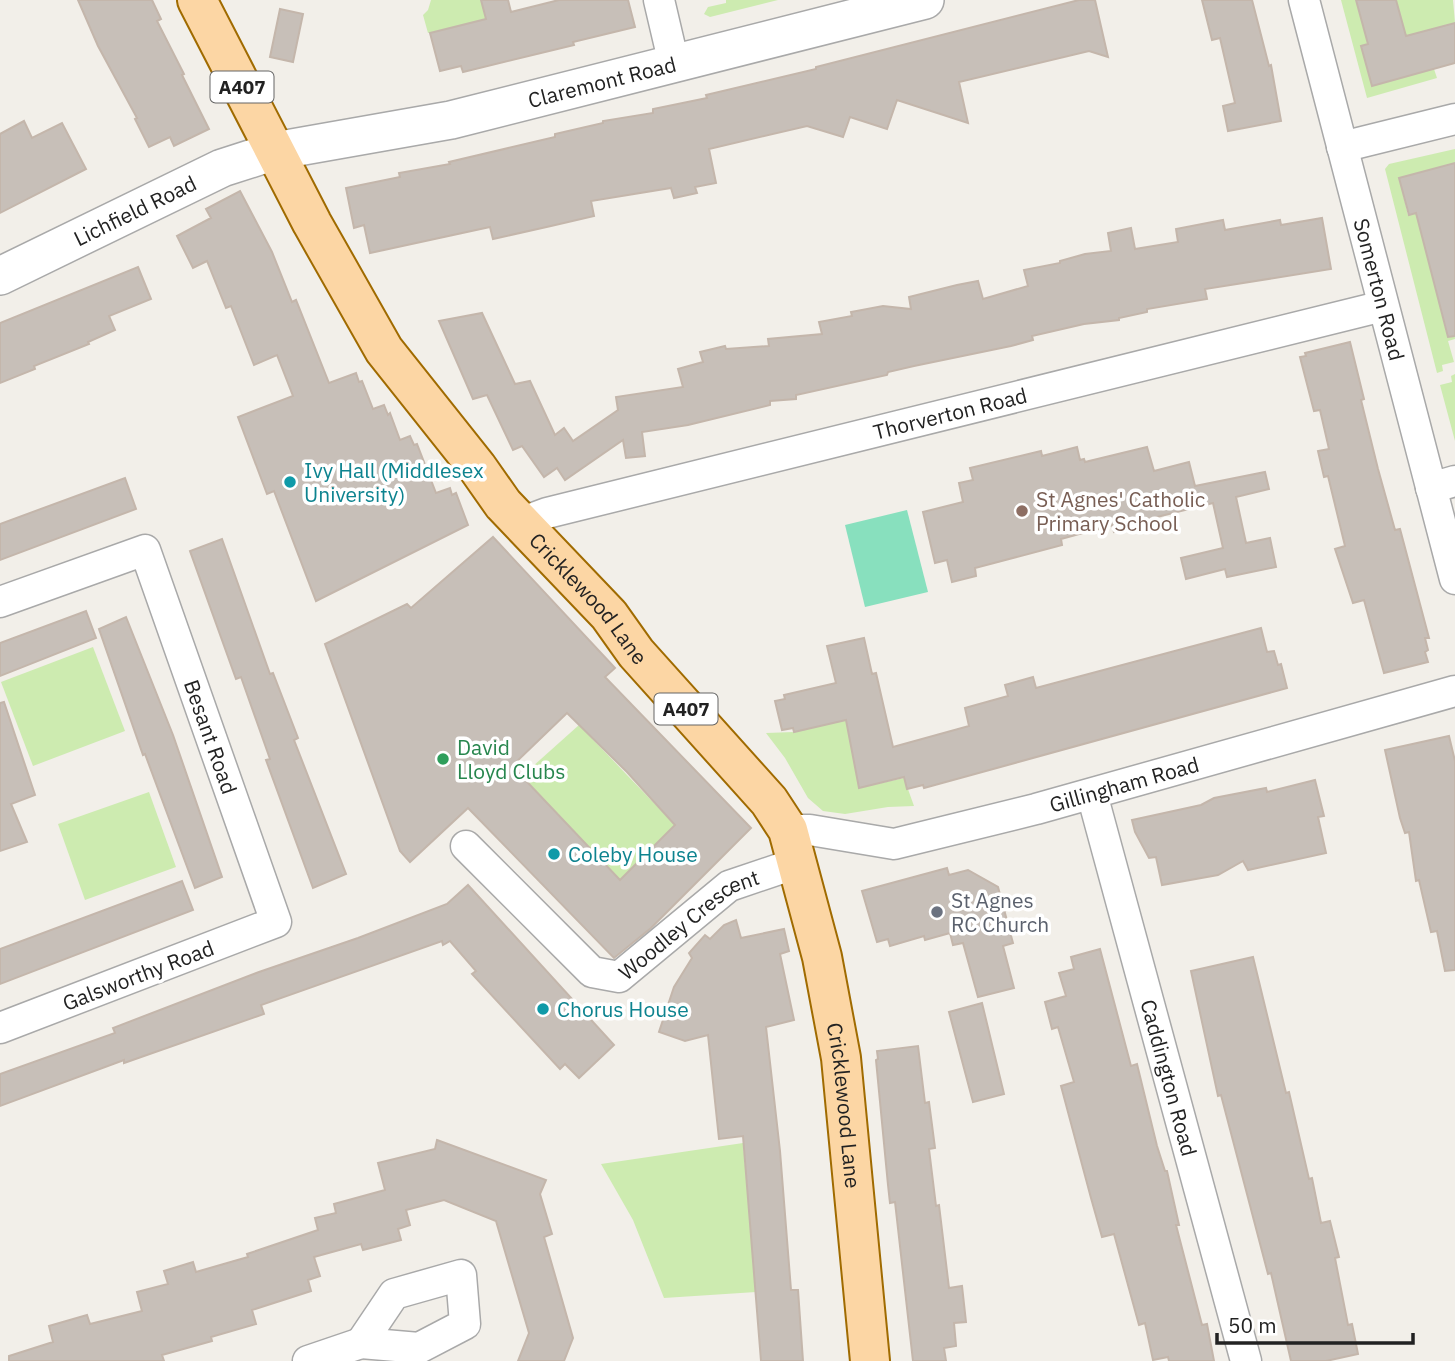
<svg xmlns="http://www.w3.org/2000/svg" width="1455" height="1361" viewBox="0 0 1455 1361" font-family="'IBM Plex Sans',sans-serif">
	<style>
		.grass { fill: #cdebb0 }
		.pitch { fill: #88e0be }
		.building { fill: #c7bfb8; stroke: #c4b6ab; stroke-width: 2; fill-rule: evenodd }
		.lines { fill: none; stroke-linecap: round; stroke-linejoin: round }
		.minor-casing { stroke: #a9a9a9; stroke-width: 33 }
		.tertiary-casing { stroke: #a9a9a9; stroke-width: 40 }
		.primary-casing { stroke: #a06b00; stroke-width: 42 }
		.minor { stroke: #fff; stroke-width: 30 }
		.tertiary { stroke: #fff; stroke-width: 37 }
		.primary { stroke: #fcd6a4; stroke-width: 38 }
		.culture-dot { fill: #0f9aa8; stroke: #fff; stroke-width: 2.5 }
		.education-dot { fill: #8d6e63; stroke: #fff; stroke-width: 2.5 }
		.leisure-dot { fill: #2e9e5b; stroke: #fff; stroke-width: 2.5 }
		.worship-dot { fill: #6b7280; stroke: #fff; stroke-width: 2.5 }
		.labels { text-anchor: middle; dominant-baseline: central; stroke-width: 7; stroke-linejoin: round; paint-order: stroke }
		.shield { fill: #fff; stroke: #646464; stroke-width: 2 }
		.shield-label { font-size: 19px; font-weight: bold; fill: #222 }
		.street-label { font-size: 21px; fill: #222; stroke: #fff }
		.culture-label { font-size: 21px; fill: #0d838f; stroke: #fff; text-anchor: start }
		.education-label { font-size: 21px; fill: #785e54; stroke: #fff; text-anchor: start }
		.leisure-label { font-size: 21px; fill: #27864d; stroke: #fff; text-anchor: start }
		.worship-label { font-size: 21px; fill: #5b616d; stroke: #fff; text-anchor: start }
	</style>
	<rect width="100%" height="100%" fill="#f2efe9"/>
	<g class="grass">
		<path d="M431,0h50l5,19 -58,14 -5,-18 5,-5z"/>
		<path d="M726,0h52l-68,17 -6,-3 4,-7 18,-4z"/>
		<path d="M1341,0h15l12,44 -6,3 10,39 62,-17 3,9 -70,20z"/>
		<path d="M1396,0h57l2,23 -60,16 -5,-16 12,-3z"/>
		<path d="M1455,149v14l-56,15 9,37 8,-2 30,118 9,-2v10l-7,2 6,21 -12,3 1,6 -6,2 -52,-204 4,-5z"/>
		<path d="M1455,374v67l-15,-56 12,-3 -1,-6z"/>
		<path d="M93,647l32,84 -92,35 -32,-84z"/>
		<path d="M846,720l13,68 45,-10 10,28 -26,1 -43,7 -22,-3 -15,-13 -23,-40 -19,-25 28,-1z"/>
		<path d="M579,725l96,100 -55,55 -98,-104z"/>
		<path d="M149,792l27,75 -91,33 -27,-76z"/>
		<path d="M743,1143l13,149 -92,6 -31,-78 -32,-56z"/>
	</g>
	<path class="pitch" d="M907,510l21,82 -63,15 -20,-82z"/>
	<g class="building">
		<path d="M78,0h74l9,19 -4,2 27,53 -2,1 27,54 -35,17 -4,-9 -21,10 -14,-28 2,-1 -39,-72z"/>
		<path d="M481,0h27l3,12 48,-12h69l7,27 -62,15 1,3 -111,27 -2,-6 -21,5 -10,-38 56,-14z"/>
		<path d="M1079,0h16l13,57 -19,-6 -130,31 9,41 -71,-23 -10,29 -37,-12 -7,20 -36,-11 -98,23 7,34 -21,4 2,6 -23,5 -3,-10 -80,13 3,15 -43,10 -58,13 -3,-12 -120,26 -6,-28 -10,3 -8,-40 54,-11 -1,-4 51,-9 -1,-2 106,-25v-3l48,-11v-2l50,-8v-4l54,-11 -1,-3 110,-26v-2z"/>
		<path d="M1202,0h50l17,66 2,-1 10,56 -53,10 -5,-25 12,-3 -15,-65 -8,2z"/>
		<path d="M1356,0h40l10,36 49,-13v40l-83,23 -11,-40 7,-2z"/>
		<path d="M280,9l23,5 -10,48 -23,-5z"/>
		<path d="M24,121l8,17 30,-15 24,46 -86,44v-79z"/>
		<path d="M1455,163v173l-7,1 -32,-124 -7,2 -10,-37z"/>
		<path d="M240,191l32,61 20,50 4,-2 33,83 27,-10 3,9 3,-1 11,28 11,-4 4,10 2,-2 10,27 10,-4 4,9 3,-1 19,49 14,-5 2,7 4,-2 12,32 -152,76 -42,-110 -7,3 -29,-77 55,-21 -16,-41 -23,10 -23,-59 -5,2 -19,-47 -14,7 -16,-32 34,-18 -5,-9z"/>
		<path d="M1322,218l9,51 -126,20 2,10 -60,10v3l-28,6v2l-35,4 -52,12 1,4 -22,6 -97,20 -26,6 -1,3 -91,20v4l-26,2v4l-82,20 -46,7 3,24 -19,2 -3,-18 -58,40 -8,-12 -13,9 -22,-31 -9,4 -26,-55 -14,4 -34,-78 43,-8 33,71 15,-3 25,54 9,-7 9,13 45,-31 -2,-13 67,-10 -5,-18 25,-7 -3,-10 25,-6 1,3 43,-3 -1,-7 54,-5 -3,-12 33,-6 -1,-4 32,-6 28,3 -2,-12 48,-12 21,-4 5,18 45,-13 -4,-16 36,-7v-2l25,-7 26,-3 -3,-18 23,-5 4,21 43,-7 -2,-13 47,-9 2,10 55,-10 1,5z"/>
		<path d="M138,267l13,32 -42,17 6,14 -27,12 1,2 -55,22 1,3 -35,14v-60z"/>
		<path d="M1350,342l14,57 -3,1 17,69 17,61 5,-1 29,109h-4l3,12 -3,2 3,10 -44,11 -20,-73 -11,3 -18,-54 10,-3 -17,-70 -4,1 -6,-26 11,-2 -9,-39 -6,1 -14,-54 6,-1 -1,-3z"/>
		<path d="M1077,447l3,13 4,-1 1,3 62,-15 7,24 35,-9 6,24 70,-14 4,17 -33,8 10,46 24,-5 6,29 -49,10 -2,-8 -39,10 -5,-21 42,-10 -10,-45 -80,20 1,4 -20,5 -2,-7 -51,14 1,6 -87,23 1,8 -24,6 -5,-22 -12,3 -12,-51 40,-10 -4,-19 14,-3 -3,-12 71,-17 1,5z"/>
		<path d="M125,478l11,31 -136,51v-36z"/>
		<path d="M493,537l122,131 -10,9 146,151 -100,100 -37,30 -146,-150 -58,54 -10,-11 -75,-207 82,-40 4,4zM567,713l60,59 48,53 -55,55 -108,-114z"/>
		<path d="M222,539l48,135 3,-1 25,65 -4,2 52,134 -33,14 -47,-128 4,-1 -29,-82 -5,2 -46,-128z"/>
		<path d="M86,611l10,27 -96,38v-33z"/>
		<path d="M126,617l47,118 49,142 -27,11 -50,-134 -2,1 -44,-126z"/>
		<path d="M1261,628l6,24 7,-1 4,14 3,-1 6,24 -363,100 -1,-3 -16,4 -3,-12 -45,11 -13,-68 -52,12 -1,-4 -11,2 -7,-29 10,-2 -1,-4 52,-12 -9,-37 37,-8 8,36 4,-1 17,74 76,-21 -4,-18 43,-12 -3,-11 28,-8 3,11z"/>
		<path d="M4,702l31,93 -24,9 16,38 -27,9v-148z"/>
		<path d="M1449,736l6,25v209l-10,1 -8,-40 -6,1 -12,-52 -3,1 -7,-49 -4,1 -5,-15 -15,-68z"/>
		<path d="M1315,780l9,36 -6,1 8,36 -78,17 -5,-9 -25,14 -56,10 -6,-28 -7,1 -14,-26 -3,-12 69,-15 13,-7 52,-10 1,4z"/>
		<path d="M947,868l2,7 19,-5 30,17 15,56 -10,3 11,42 -36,9 -15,-54 -10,2 -3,-12 -25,7 -1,-4 -34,10 -2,-7 -11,3 -15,-51z"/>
		<path d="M182,881l11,29 -193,74v-35z"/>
		<path d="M468,885l146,160 -35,33 -14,-14 -5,5 -88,-95 4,-3 -26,-30 -7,4 -1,-4 -181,64 3,9 -140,49v-3l-124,46v-32l115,-41 -2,-5 146,-56 99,-34 89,-34z"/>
		<path d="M736,920l5,18 43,-9 5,22 -9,3 14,66 -28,7 14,124 11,139h7l5,71h-42l-18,-225 -24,3 -11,-104 -23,6 -26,-9 15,-45 18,-29 -3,-5 16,-18 5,4 14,-14z"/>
		<path d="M1100,949l31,117 6,-2 20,82 8,25h2l12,54h-3l26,100 5,-1 7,37h-45l-1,-4 -15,3 -8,-37 -6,2 -25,-91 -12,3 -11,-39 -30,-112 13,-4 -16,-55 -6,2 -7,-27 21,-6 -7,-23 15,-4 -3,-12z"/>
		<path d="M1253,957l33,136 3,-1 20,87 3,-1 9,45 9,-2 9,36 -4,1 13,67 4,-1 6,30 -32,7h-35l-20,-88 -3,1 -47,-179 -3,1 -27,-125z"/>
		<path d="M982,1003l22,91 -31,8 -24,-90z"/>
		<path d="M918,1046l7,57 4,-1 6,46 -6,1 7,57 3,-1 10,83 13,-2 4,36 -12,1 2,23 -12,2 2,13h-33l-18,-159 -5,1 -2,-18 -12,-125 2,-1 -1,-8z"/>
		<path d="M437,1140l109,40 -6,14 12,40 -8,3 29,101 -9,23h-46l11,-28 -33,-112 -52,-21 -38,10 4,15 -12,4 3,11 -38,10 -2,-6 -47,13 6,19 -12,4 3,11 -59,19 4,14 -45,13 1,4 -50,14 2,6h-155v-5l44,-14 -4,-16 38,-11 3,9 52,-13 -5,-19 31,-8 -4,-13 29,-9 3,10 52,-15 -1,-3 71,-24 -3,-12 21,-5 -2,-9 51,-14 -7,-27 57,-14z"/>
	</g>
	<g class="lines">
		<defs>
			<g id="minor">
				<path d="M659,0l15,64"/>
				<path id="s1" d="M1304,0l151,579"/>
				<path d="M1342,147l113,-28"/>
				<path d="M1431,488l24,-7"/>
				<path id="s2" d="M520,523l27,-10 836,-207"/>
				<path id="s3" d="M0,602l145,-52 131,372 -276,106"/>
				<path id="s4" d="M1092,794l154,567"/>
				<path id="s5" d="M788,830h22l84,14 142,-35 419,-118"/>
				<path id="s6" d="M466,846l126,126 27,5 110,-91 68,-23"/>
				<path d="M461,1275l4,49 -46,24 -58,-5 33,-49z"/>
				<path d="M308,1361l53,-18"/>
			</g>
			<g id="tertiary">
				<path id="s7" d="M0,276l222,-108 53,-17 176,-31 474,-120"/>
			</g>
			<g id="primary">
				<path id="s8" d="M197,0l115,223 72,127 93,117 26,37 106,111 27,38 133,148 19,29 34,127 19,101 29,303"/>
			</g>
		</defs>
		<use href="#minor" class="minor-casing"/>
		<use href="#tertiary" class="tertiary-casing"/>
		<use href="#primary" class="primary-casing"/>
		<use href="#minor" class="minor"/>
		<use href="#tertiary" class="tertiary"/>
		<use href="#primary" class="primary"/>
	</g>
	<g class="culture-dot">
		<circle cx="290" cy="482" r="7"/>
		<circle cx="554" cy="854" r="7"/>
		<circle cx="543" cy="1009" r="7"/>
	</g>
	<circle class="education-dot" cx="1022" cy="511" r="7"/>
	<circle class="leisure-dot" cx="443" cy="759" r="7"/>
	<circle class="worship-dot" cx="937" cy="912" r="7"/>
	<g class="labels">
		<g class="shield">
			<rect x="210.5" y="71.5" width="63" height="31" rx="5"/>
			<rect x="654.5" y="693.5" width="63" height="31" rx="5"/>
		</g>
		<g class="shield-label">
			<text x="242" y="87">A407</text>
			<text x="686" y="709">A407</text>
		</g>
		<g class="street-label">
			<text stroke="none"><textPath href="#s7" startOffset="637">Claremont Road</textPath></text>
			<text stroke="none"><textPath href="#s7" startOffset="150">Lichfield Road</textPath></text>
			<text stroke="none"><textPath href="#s1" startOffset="299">Somerton Road</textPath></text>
			<text stroke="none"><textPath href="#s2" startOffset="444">Thorverton Road</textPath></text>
			<text stroke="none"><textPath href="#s8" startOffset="719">Cricklewood Lane</textPath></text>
			<text stroke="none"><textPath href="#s3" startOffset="352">Besant Road</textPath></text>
			<text stroke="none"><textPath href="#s5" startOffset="345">Gillingham Road</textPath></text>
			<text stroke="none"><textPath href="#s6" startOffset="294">Woodley Crescent</textPath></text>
			<text transform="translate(138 975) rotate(-21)">Galsworthy Road</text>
			<text stroke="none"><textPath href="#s4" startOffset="294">Caddington Road</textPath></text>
			<text stroke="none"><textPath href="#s8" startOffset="1307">Cricklewood Lane</textPath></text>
		</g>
		<g class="culture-label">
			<text x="304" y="470">Ivy Hall (Middlesex<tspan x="304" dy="24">University)</tspan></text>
			<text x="568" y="854">Coleby House</text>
			<text x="557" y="1009">Chorus House</text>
		</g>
		<g class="education-label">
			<text x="1036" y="499">St Agnes' Catholic<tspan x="1036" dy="24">Primary School</tspan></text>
		</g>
		<g class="leisure-label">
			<text x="457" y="747">David<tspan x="457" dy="24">Lloyd Clubs</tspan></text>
		</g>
		<g class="worship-label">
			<text x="951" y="900">St Agnes<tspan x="951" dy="24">RC Church</tspan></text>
		</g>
	</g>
	<path d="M1217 1333v10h196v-10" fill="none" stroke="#222222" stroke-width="3.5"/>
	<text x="1228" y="1333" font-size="21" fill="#222222" stroke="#ffffff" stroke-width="5" paint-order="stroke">50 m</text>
</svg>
